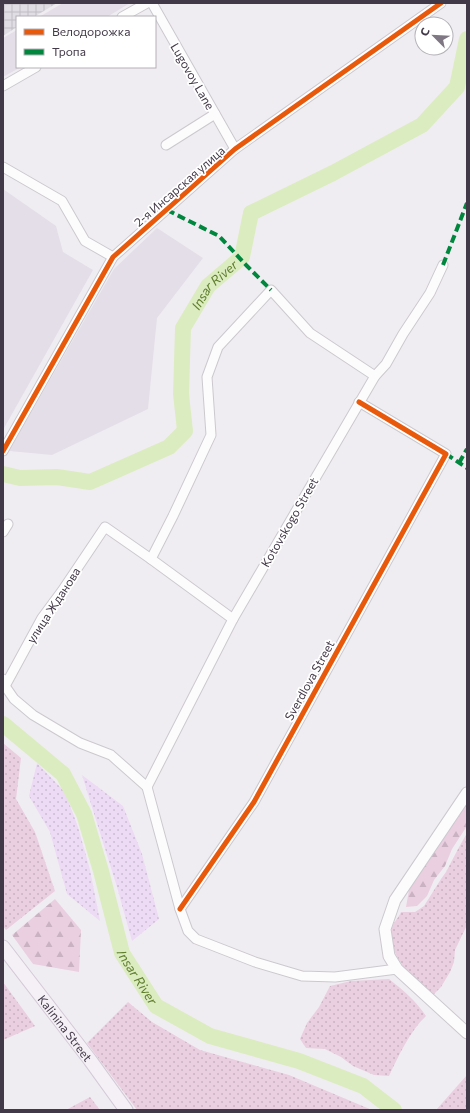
<svg xmlns="http://www.w3.org/2000/svg" width="470" height="1113" viewBox="0 0 470 1113" font-family="Commissioner,sans-serif">
	<style>
		.residential { fill: #e4dee8 }
		.industrial { fill: url(#industrial-grid) }
		.grass { fill: url(#grass-dots) }
		.forest { fill: url(#forest-firs) }
		.sand { fill: url(#sand-dots) }
		.lines { fill: none; stroke-linecap: round; stroke-linejoin: round }
		.river { stroke: #dcecc1; stroke-width: 16 }
		.minor-casing { stroke: #ccc9ce; stroke-width: 11 }
		.tertiary-casing { stroke: #ccc9ce; stroke-width: 13 }
		.secondary-casing { stroke: #d3cad7; stroke-width: 15 }
		.minor { stroke: #fdfcfd; stroke-width: 9 }
		.tertiary { stroke: #fdfcfd; stroke-width: 11 }
		.secondary { stroke: #f5f0f6; stroke-width: 13 }
		.quiet { stroke: #00873e; stroke-width: 4; stroke-dasharray: 8 4; stroke-linecap: butt }
		.cycleway-casing { stroke: #fff; stroke-width: 8 }
		.cycleway { stroke: #e8590c; stroke-width: 5 }
		.labels { text-anchor: middle; dominant-baseline: central; stroke-width: 3.5; stroke-linejoin: round; paint-order: stroke }
		.street-label { font-size: 12px; fill: #423948; stroke: #fff }
		.water-label { font-size: 13px; font-style: italic; fill: #5f7f2d; stroke: #fff }
	</style>
	<defs>
		<pattern id="industrial-grid" width="8" height="8" patternUnits="userSpaceOnUse"><rect width="8" height="8" fill="#e0dde4"/><path d="M0 4h8M4 0v8" fill="none" stroke="#c1bec5"/></pattern>
		<pattern id="grass-dots" width="8" height="8" patternUnits="userSpaceOnUse"><rect width="8" height="8" fill="#eacfe0"/><path d="M2 2h.1M6 6h.1" fill="none" stroke="#cab2c2" stroke-width="1.8" stroke-linecap="round"/></pattern>
		<pattern id="forest-firs" width="22" height="20" patternUnits="userSpaceOnUse"><rect width="22" height="20" fill="#eacfe0"/><path d="M5 1l3.5 6h-7zM16 11l3.5 6h-7z" fill="#cab2c2"/></pattern>
		<pattern id="sand-dots" width="8" height="8" patternUnits="userSpaceOnUse"><rect width="8" height="8" fill="#eddaf4"/><path d="M2 2h.1M6 6h.1" fill="none" stroke="#ccbcd3" stroke-width="1.8" stroke-linecap="round"/></pattern>
	</defs>
	<rect width="100%" height="100%" fill="#f0edf2"/>
	<g class="residential">
		<path d="M63,3h67l-23,14h-68z"/>
		<path d="M17,30v37h4l-18,10v-39z"/>
		<path d="M3,189l53,37 7,26 30,18 -90,160z"/>
		<path d="M157,228l46,30 -46,60 -9,91 -96,46 -43,-4 105,-182z"/>
	</g>
	<path class="industrial" d="M3,3h54l-23,14h-17v10l-14,9z"/>
	<g class="grass">
		<path d="M3,743l18,15 -5,41 19,33 20,59 -49,39 -3,-4z"/>
		<path d="M467,833v92l-12,25 -1,12 -4,10 -9,15 -7,7c-21,-16 -47,-37 -42,-66 1,-5 7,-11 9,-16h14l9,-6 17,-27 5,-7 12,-23z"/>
		<path d="M389,979c14,11 27,22 37,37 -16,15 -28,41 -37,60l-15,-1 -21,-9 -12,-9 -16,-8 -19,-1 -6,-9 7,-16 12,-16 11,-21 21,-5z"/>
		<path d="M3,982l32,44 -32,14z"/>
		<path d="M128,1002l24,20 48,28 89,25 83,35h-235l-50,-67z"/>
		<path d="M467,1075v35h-31z"/>
		<path d="M90,1097l10,13h-34z"/>
	</g>
	<g class="forest">
		<path d="M467,800v26l-15,23 -7,17 -11,14 -7,16 -10,10 -11,1 3,-17 18,-29z"/>
		<path d="M55,899l26,31 -2,42 -46,-8 -21,-29z"/>
	</g>
	<g class="sand">
		<path d="M37,763l28,29 13,35 12,43 10,51 -33,-27 -17,-62 -21,-36z"/>
		<path d="M82,775l41,31 19,48 17,65 -27,22 -15,-54z"/>
	</g>
	<g class="lines">
		<g class="river">
			<path id="s1" d="M3,474l17,4 37,-1 33,5 79,-35 16,-16 -4,-37 2,-66 25,-42 34,-29 9,-44 82,-40 89,-48 35,-38 10,-48"/>
			<path id="s2" d="M3,724l60,50 21,40 17,57 21,82 34,53 54,30 89,25 64,25 31,24"/>
		</g>
		<defs>
			<g id="minor">
				<path d="M152,3l83,146"/>
				<path d="M122,17l25,-14"/>
				<path d="M3,86l33,-19"/>
				<path d="M166,145l49,-31"/>
				<path d="M3,167l59,34 23,40 28,16"/>
				<path d="M3,451l110,-194 122,-108 206,-146"/>
				<path d="M3,532l5,-8"/>
				<path d="M151,559l22,-43 38,-81 -4,-58 11,-30 53,-57 39,43 65,43"/>
				<path d="M3,679l2,7 9,13 19,16 47,28 31,12 36,32 33,122 8,22 8,8 59,23 47,14 33,1 62,-8"/>
				<path d="M5,686l37,-68 20,-27 43,-64 46,32 82,60"/>
				<path d="M147,787l86,-168 142,-243 11,-12 17,-30 27,-41 13,-28"/>
				<path d="M180,909l74,-107 192,-348 -87,-52"/>
			</g>
			<path id="tertiary" d="M467,793l-72,107 -10,29 4,27 8,13 70,64"/>
			<g id="secondary">
				<path id="s3" d="M3,947l87,113 36,50"/>
			</g>
		</defs>
		<use href="#minor" class="minor-casing"/>
		<use href="#tertiary" class="tertiary-casing"/>
		<use href="#secondary" class="secondary-casing"/>
		<use href="#minor" class="minor"/>
		<use href="#tertiary" class="tertiary"/>
		<use href="#secondary" class="secondary"/>
		<g class="quiet">
			<path d="M167,210l52,26 27,29 25,25"/>
			<path d="M443,265l24,-62"/>
			<path d="M446,454l21,14"/>
			<path d="M459,463l8,-14"/>
		</g>
		<defs>
			<g id="cycleway">
				<path d="M3,451l110,-194 122,-108 206,-146"/>
				<path d="M180,909l74,-107 192,-348 -87,-52"/>
			</g>
		</defs>
		<use href="#cycleway" class="cycleway-casing"/>
		<use href="#cycleway" class="cycleway"/>
	</g>
	<g class="labels">
		<g class="street-label">
			<text transform="translate(193 76) rotate(60)">Lugovoy Lane</text>
			<text transform="translate(179 186) rotate(-41)">2-я Инсарская улица</text>
			<text transform="translate(289 522) rotate(-60)">Kotovskogo Street</text>
			<text transform="translate(53 605) rotate(-57)">улица Жданова</text>
			<text transform="translate(309 680) rotate(-61)">Sverdlova Street</text>
			<text stroke="none"><textPath href="#s3" startOffset="102">Kalinina Street</textPath></text>
		</g>
		<g class="water-label">
			<text stroke="none"><textPath href="#s1" startOffset="354">Insar River</textPath></text>
			<text stroke="none"><textPath href="#s2" startOffset="296">Insar River</textPath></text>
		</g>
	</g>
	<rect width="470" height="1113" fill="none" stroke="#423948" stroke-width="8"/>
	<rect x="16" y="16" width="140" height="52" fill="#ffffff" stroke="#b3b0b6"/>
	<rect x="24" y="29" width="20" height="6" fill="#e8590c" stroke="#b3b0b6"/>
	<text x="52" y="36" font-size="12" fill="#423948">Велодорожка</text>
	<rect x="24" y="49" width="20" height="6" fill="#00873e" stroke="#b3b0b6"/>
	<text x="52" y="56" font-size="12" fill="#423948">Тропа</text>
	<g transform="translate(434 36) rotate(294)"><circle r="19" fill="#ffffff" stroke="#b3b0b6"/>
	<path d="M0-3L7 15L0 10L-7 15Z" fill="#7f7884"/>
	<text y="-6" font-size="11" font-weight="bold" text-anchor="middle" fill="#423948">С</text>
	</g>
</svg>
